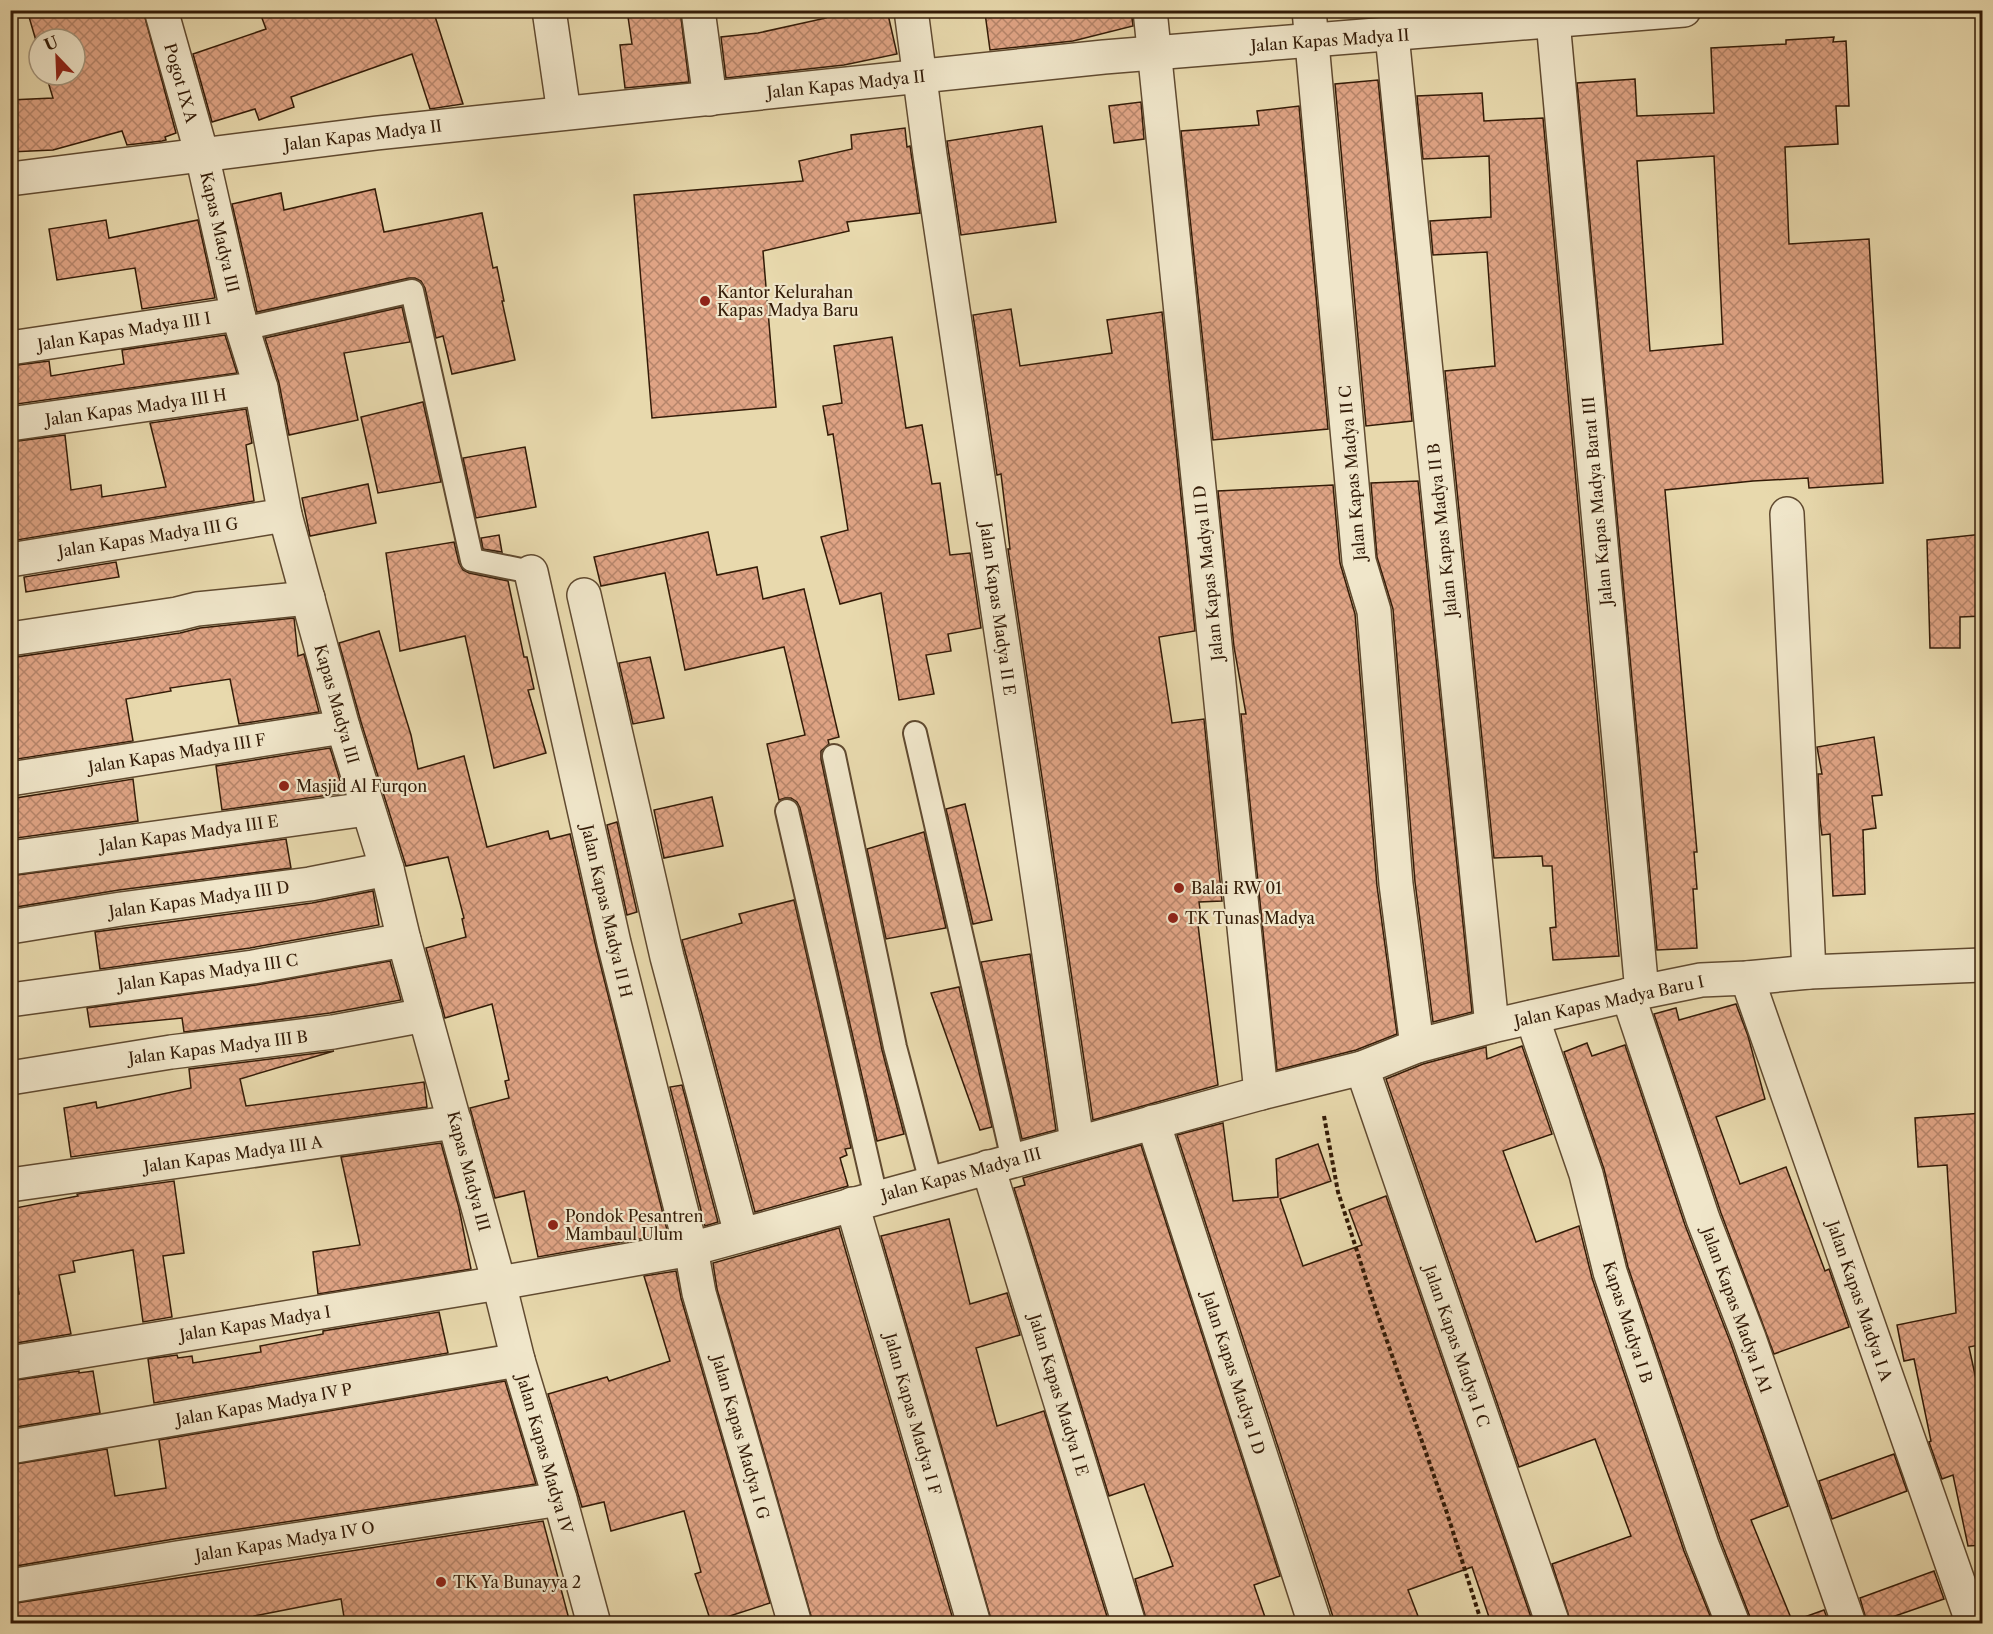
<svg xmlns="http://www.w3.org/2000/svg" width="1993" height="1634" viewBox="0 0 1993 1634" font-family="'Libre Caslon Text',serif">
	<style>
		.building { fill: url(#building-cross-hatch); stroke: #331b07; stroke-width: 1.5; fill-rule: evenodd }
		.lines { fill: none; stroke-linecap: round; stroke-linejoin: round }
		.lane-casing { stroke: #604a30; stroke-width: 26 }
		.street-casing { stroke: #604a30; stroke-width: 36 }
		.path { stroke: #331b07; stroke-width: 4; stroke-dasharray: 4.5 3; stroke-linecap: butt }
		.lane { stroke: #f0e6ca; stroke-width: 22 }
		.street { stroke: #f0e6ca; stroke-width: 33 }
		.poi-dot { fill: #8f2418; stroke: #f0e6ca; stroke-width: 2 }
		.labels { text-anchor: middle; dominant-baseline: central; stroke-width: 4.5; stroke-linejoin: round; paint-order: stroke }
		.street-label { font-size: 16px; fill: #331b07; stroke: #f0e6ca }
		.poi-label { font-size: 16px; fill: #331b07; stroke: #f0e6ca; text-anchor: start }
	</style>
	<defs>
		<pattern id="building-cross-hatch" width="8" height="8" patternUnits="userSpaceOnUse" patternTransform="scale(1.5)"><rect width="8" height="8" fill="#e0a485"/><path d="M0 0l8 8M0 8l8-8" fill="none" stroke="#b6856b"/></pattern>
	</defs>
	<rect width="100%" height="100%" fill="#e8d9ad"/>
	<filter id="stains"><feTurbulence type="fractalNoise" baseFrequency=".00333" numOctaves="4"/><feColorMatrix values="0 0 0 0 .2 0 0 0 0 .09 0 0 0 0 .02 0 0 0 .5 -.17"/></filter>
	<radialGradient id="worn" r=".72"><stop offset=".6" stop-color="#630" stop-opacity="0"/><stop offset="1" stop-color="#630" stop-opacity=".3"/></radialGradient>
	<g class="building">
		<path d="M27,10h116l33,123 -11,4 1,3 -4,1 -35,4 -5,-14 -69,19 -43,2v-52l43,-2 -7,-23h29v-36h-36v12z"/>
		<path d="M259,10h174l30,94 -33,5 -18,-55 -121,43 3,10 -35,13 -4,-11 -43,13 -19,-68 73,-25z"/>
		<path d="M627,10h53l9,72 -64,6 -5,-43 12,-1z"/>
		<path d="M824,10h63l10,44 -53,11 -118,13 -5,-41 37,-4 68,-15z"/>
		<path d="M1008,10h123l2,16 -60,15 -83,9 -5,-37z"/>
		<path d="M1834,37l-1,5 13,-1 3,65h-13l2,38 -53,3 4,97 80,-5 14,244 -74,5 -1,-10 -55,3 -88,9 32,362h-3l3,37h-4l4,59 -40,2 -80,-867 58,-4 2,37 77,-3 -3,-65 75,-4v-4zM1714,156l9,188 -73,7 -13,-190z"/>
		<path d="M1378,80l34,341 -46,5 -31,-342z"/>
		<path d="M1482,93l2,28 59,-3 76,838 -66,4 -3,-32 6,-1 -4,-61h-9l-1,-10 -48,2 -49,-487 50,-5 -8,-114 -54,3 -3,-34 61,-4 -2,-61 -66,3 -6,-63z"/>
		<path d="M1141,102l3,37 -30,4 -5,-37z"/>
		<path d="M1299,106l29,323 -115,11 -32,-309 78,-6 -2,-14z"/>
		<path d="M1042,126l14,96 -95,13 -14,-94z"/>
		<path d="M905,128l2,19 3,-1 10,67 -73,9 2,9 -86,20 13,156 -124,11 -18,-223 169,-14 -4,-20 53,-12 -1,-14z"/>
		<path d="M375,189l9,43 98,-19 11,55 4,-1 7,34h-2l13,59 -63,14 -9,-38 -7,2 -11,-50 -4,-7 -6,-3h-6l-152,34 -25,-108 49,-11 3,17z"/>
		<path d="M106,220l3,18 89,-18 17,78 -73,11 -7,-41 -78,12 -8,-51z"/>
		<path d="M402,307l8,35 -66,11 14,67 -69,15 -10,-52 -14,-45z"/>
		<path d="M1011,309l9,57 92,-13 -5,-33 55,-8 33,319 -36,6 13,86 32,-4 18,182 -23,1 3,23h-4l20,160 -125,35 -85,-571h2l-9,-75 -4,1 -24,-160z"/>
		<path d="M225,335l12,38 -227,32v-39l39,-5 2,15 73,-12 -2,-14z"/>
		<path d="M892,337l14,91 16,-3 10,59 8,-1 10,72 20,-2 11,75 -33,6 3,17 -25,4 8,39 -35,6 -18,-107 -41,11 -19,-67 27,-7 -15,-96 -5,1 -5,-29 19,-3 -8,-57z"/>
		<path d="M423,402l18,80 -63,11 -17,-76z"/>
		<path d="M246,409l6,34 -6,2 8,56 -237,39 -2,-13 -5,1v-86l55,-7 6,55 30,-5 1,12 64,-10 -16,-64z"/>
		<path d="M525,447l11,60 -60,11 -13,-60z"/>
		<path d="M1418,481l54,531 -39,10 -18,-140 -22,-273 -16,-52 -6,-74z"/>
		<path d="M368,484l8,39 -66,13 -8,-38z"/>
		<path d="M1333,485l7,78 15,51 22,272 20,148 -41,16 -79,20 -36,-356h5l-12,-67 -16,-156z"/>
		<path d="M708,532l9,43 40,-8 6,32 41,-10 35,148 -11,3 1,4 -8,7v8l61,291 22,84 -27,7 -77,-333 -3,-6 -6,-4h-6l-6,2 -12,-56 38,-9 -21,-88 -99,23 -20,-97 -64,13 -7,-29z"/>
		<path d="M1983,534v82l-23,1v31h-30l-3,-108z"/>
		<path d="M499,535l3,17 -19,-3 -2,-11z"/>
		<path d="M454,542l5,21 4,7 6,3 39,8 16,76h3l7,32 -6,1 18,63 -52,15 -29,-132 -65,15 -14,-98z"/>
		<path d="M116,562l3,15 -93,15 -2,-15z"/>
		<path d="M294,618l4,38 6,-2 15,58 -80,12 -9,-45 -60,9 1,3 -45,8 7,42 -122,19 -1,-102 170,-25 20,-5z"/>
		<path d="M379,631l32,104 7,34 46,-13 23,91 61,-16 2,8 20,-5 26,113 72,287 -130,23 -14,-66 -29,7 -25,-90 39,-10 -4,-17 4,-1 -17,-76 -47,14 -19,-70 40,-11 -4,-18 2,-1 -16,-61 -42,9 -45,-144 -22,-79z"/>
		<path d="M650,657l14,61 -31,6 -14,-61z"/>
		<path d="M1874,737l8,58 -10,1 4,32 -13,2 2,64 -32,2 -3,-62 -8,1 -2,-15 -2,-46h4l-5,-27z"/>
		<path d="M330,748l14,45 -122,17 -6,-44z"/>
		<path d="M133,779l5,42 -128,18v-40z"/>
		<path d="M712,797l11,49 -59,12 -10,-48z"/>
		<path d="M965,804l27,116 -19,4 -27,-115z"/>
		<path d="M617,822l20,90 -10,3 -20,-90z"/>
		<path d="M924,832l22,96 -60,11 -19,-90z"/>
		<path d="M286,839l5,29 -172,22 -109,18v-32z"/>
		<path d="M373,891l6,34 -129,23 -150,21 -5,-37 217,-29z"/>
		<path d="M794,900l57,248 -6,1 2,6 -7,3 8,28 -93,26 -73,-272 60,-17 -3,-9z"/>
		<path d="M1030,954l26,176 -34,9 -41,-177z"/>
		<path d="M390,961l11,39 -71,13 -146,19 -2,-14 -92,9 -3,-19 169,-23z"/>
		<path d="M959,987l33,140 -12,3 -49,-137z"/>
		<path d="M1736,1004l12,32 17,63 -49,18 24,67 46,-17 39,104 4,-2 20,58 -75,27 -53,-141 -67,-199 22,-6 3,12z"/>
		<path d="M1587,1043l5,13 33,-11 60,180 46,119 57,162 -37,14 42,103h-42l-1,-6 -30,-78 -92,-272 -24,-98 -40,-117z"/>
		<path d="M1522,1046l30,88 -49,17 33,91 43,-16 13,52 92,273 29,72h-142l-19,-59 79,-28 -36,-97 -76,28 -133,-388 37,-15 63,-17 1,12z"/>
		<path d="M334,1051l-94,28 6,27 178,-24 3,25 -356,50 -7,-49 32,-6 1,6 94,-20 -2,-19z"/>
		<path d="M682,1085l36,137 -13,4 -35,-139z"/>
		<path d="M1983,1113v218h-7l3,14 -10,2 14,65v133l-15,1 -15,-71 -11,4 -13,-37 2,-1 -17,-82 -10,2 -7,-36 59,-12 -9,-148 -29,2 -3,-49z"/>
		<path d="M1223,1123l10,78 45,-4 -2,-38 42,-15 13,37 -51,18 23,67 59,-21 -13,-35 37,-14 147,427h-42l-19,-56 -64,23 10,26 -20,7h-63l-158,-488z"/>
		<path d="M441,1143l18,65 12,61 -153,25 -5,-42 47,-7 -19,-88z"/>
		<path d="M1141,1145l139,431 -26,9 13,38h-120l-12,-44 38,-13 -29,-82 -35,12 -95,-308 11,-3 -2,-7z"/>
		<path d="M174,1181l10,72 -21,3 9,61 -29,5 -10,-72 -60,11 2,11 -16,3 12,59 -61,10v-48l9,-2 -9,-48v-37l68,-13 -1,-2z"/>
		<path d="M949,1219l21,85 37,-11 13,42 -44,13 21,78 47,-15 65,212h-117l-111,-387z"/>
		<path d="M839,1228l115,395h-141l-96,-334 -4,-26z"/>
		<path d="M676,1271l5,27 89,305 -59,19 -16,-48 6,-2 -17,-61 -73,20 -7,-29 -22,5 -34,-113 59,-17 2,4 61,-20 -26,-85z"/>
		<path d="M439,1312l9,41 -294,50 -6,-44 29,-4 1,3 14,-2 1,7 68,-11 -1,-6 63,-12v-3z"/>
		<path d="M79,1371v2l14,-2 7,42 -90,15v-47z"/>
		<path d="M505,1381l31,103 -362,55 -164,28v-102l97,-16 8,47 51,-8 -7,-48z"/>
		<path d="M1894,1454l13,37 -75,28 -13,-38z"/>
		<path d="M543,1521l27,102h-225l-4,-24 -87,17 1,7h-245v-19z"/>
		<path d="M1934,1571l10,28 -69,24h-8l-7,-25z"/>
		<path d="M1824,1610l5,13h-29l-1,-4z"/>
	</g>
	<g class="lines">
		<defs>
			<g id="lane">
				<path d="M243,329l169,-38 60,269 59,12"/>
				<path d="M915,733l98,427"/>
				<path d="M834,756l61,291 36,135"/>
				<path d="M787,811l89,386"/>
			</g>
			<g id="street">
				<path d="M161,10l41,145 36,159 23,74 24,127 58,212 44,142 17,71 95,343 19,77 42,139 34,125"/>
				<path d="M549,10l15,103"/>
				<path d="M698,10l12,89"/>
				<path d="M911,10l19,145 147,987"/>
				<path d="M1150,10l111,1083"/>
				<path d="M1309,10l50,551 15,50 22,273 21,162"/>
				<path d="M1552,10l90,982"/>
				<path d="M1392,35l100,991"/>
				<path d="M10,179l367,-46 727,-76 580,-47"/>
				<path d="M10,348l228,-34"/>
				<path d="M10,424l251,-36"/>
				<path d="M1787,514l22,458"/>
				<path d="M10,560l275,-45"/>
				<path d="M531,572l83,371 77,306 8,44 96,331"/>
				<path d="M584,595l83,362 74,277"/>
				<path d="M10,639l167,-25 20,-5 111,-11"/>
				<path d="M10,779l333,-52"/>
				<path d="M10,858l357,-49"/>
				<path d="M10,927l111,-18 189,-25 77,-15"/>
				<path d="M1747,978l226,646"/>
				<path d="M1628,995l75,224 46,119 100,286"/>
				<path d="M10,1000l243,-33 151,-27"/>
				<path d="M1532,1017l54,157 24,98 92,273 31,79"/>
				<path d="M1362,1068l191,556"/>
				<path d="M10,1078l161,-26 162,-20 92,-17"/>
				<path d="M1153,1122l162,502"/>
				<path d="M988,1167l141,457"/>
				<path d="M10,1185l445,-63"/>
				<path d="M852,1204l122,420"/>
				<path d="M10,1363l489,-80 192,-34 570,-156 101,-25 55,-22 75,-20 150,-34 59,-12 46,-2 62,-6 173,-7"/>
				<path d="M10,1447l508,-87"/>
				<path d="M10,1586l167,-28 383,-59"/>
			</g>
		</defs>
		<use href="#lane" class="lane-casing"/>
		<use href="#street" class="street-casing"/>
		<path class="path" d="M1324,1116l14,76 35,109 74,212 35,111"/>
		<use href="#lane" class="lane"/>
		<use href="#street" class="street"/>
	</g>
	<g class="poi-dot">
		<circle cx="705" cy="301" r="6"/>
		<circle cx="284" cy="786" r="6"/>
		<circle cx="1179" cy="888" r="6"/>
		<circle cx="1173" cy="918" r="6"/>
		<circle cx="553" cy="1225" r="6"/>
		<circle cx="441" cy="1582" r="6"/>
	</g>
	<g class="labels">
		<g class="street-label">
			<text transform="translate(1330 40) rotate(-4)">Jalan Kapas Madya II</text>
			<text transform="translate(181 83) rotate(74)">Pogot IX A</text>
			<text transform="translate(846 84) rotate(-6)">Jalan Kapas Madya II</text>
			<text transform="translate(363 135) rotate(-7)">Jalan Kapas Madya II</text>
			<text transform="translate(220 232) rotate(77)">Kapas Madya III</text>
			<text transform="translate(124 331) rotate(-9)">Jalan Kapas Madya III I</text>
			<text transform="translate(136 407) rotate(-8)">Jalan Kapas Madya III H</text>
			<text transform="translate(1352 473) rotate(-95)">Jalan Kapas Madya II C</text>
			<text transform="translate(1597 501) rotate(-95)">Jalan Kapas Madya Barat III</text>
			<text transform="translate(1442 530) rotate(-96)">Jalan Kapas Madya II B</text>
			<text transform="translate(148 537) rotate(-9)">Jalan Kapas Madya III G</text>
			<text transform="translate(1208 573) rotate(-96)">Jalan Kapas Madya II D</text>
			<text transform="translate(998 609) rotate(82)">Jalan Kapas Madya II E</text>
			<text transform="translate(337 704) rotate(74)">Kapas Madya III</text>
			<text transform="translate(177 753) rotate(-9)">Jalan Kapas Madya III F</text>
			<text transform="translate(189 833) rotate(-8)">Jalan Kapas Madya III E</text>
			<text transform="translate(199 899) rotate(-8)">Jalan Kapas Madya III D</text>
			<text transform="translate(607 911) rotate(77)">Jalan Kapas Madya II H</text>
			<text transform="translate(208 972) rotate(-8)">Jalan Kapas Madya III C</text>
			<text transform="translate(1609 1001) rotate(-12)">Jalan Kapas Madya Baru I</text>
			<text transform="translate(218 1047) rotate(-7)">Jalan Kapas Madya III B</text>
			<text transform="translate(233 1154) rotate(-8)">Jalan Kapas Madya III A</text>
			<text transform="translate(469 1171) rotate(75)">Kapas Madya III</text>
			<text transform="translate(961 1174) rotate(-15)">Jalan Kapas Madya III</text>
			<text transform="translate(1860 1301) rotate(71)">Jalan Kapas Madya I A</text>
			<text transform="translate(1737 1310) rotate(70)">Jalan Kapas Madya I A1</text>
			<text transform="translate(1628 1322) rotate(72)">Kapas Madya I B</text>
			<text transform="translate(255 1323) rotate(-9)">Jalan Kapas Madya I</text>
			<text transform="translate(1457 1346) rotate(71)">Jalan Kapas Madya I C</text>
			<text transform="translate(1234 1373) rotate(72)">Jalan Kapas Madya I D</text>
			<text transform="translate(1059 1395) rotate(73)">Jalan Kapas Madya I E</text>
			<text transform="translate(264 1404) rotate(-10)">Jalan Kapas Madya IV P</text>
			<text transform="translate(913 1414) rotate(74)">Jalan Kapas Madya I F</text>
			<text transform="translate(741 1437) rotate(74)">Jalan Kapas Madya I G</text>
			<text transform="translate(545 1454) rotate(74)">Jalan Kapas Madya IV</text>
			<text transform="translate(285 1541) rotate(-9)">Jalan Kapas Madya IV O</text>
		</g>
		<g class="poi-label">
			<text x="717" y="292">Kantor Kelurahan<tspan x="717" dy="18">Kapas Madya Baru</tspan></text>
			<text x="296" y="786">Masjid Al Furqon</text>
			<text x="1191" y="888">Balai RW 01</text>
			<text x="1185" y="918">TK Tunas Madya</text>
			<text x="565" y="1216">Pondok Pesantren<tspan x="565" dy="18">Mambaul Ulum</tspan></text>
			<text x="453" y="1582">TK Ya Bunayya 2</text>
		</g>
	</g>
	<rect width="1993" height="1634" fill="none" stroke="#e8d9ad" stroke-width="36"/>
	<rect x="12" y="12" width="1969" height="1610" fill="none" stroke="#331b07" stroke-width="3"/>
	<rect x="18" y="18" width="1957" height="1598" fill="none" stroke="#331b07" stroke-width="1.5"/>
	<g transform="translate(57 57) rotate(337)"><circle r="28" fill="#f0e6ca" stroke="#a4957c" stroke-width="1.5"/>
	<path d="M0-4.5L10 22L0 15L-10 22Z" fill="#8f2418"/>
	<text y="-9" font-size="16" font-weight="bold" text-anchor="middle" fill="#331b07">U</text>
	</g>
	<rect width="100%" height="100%" filter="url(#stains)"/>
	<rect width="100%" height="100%" fill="url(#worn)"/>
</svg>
